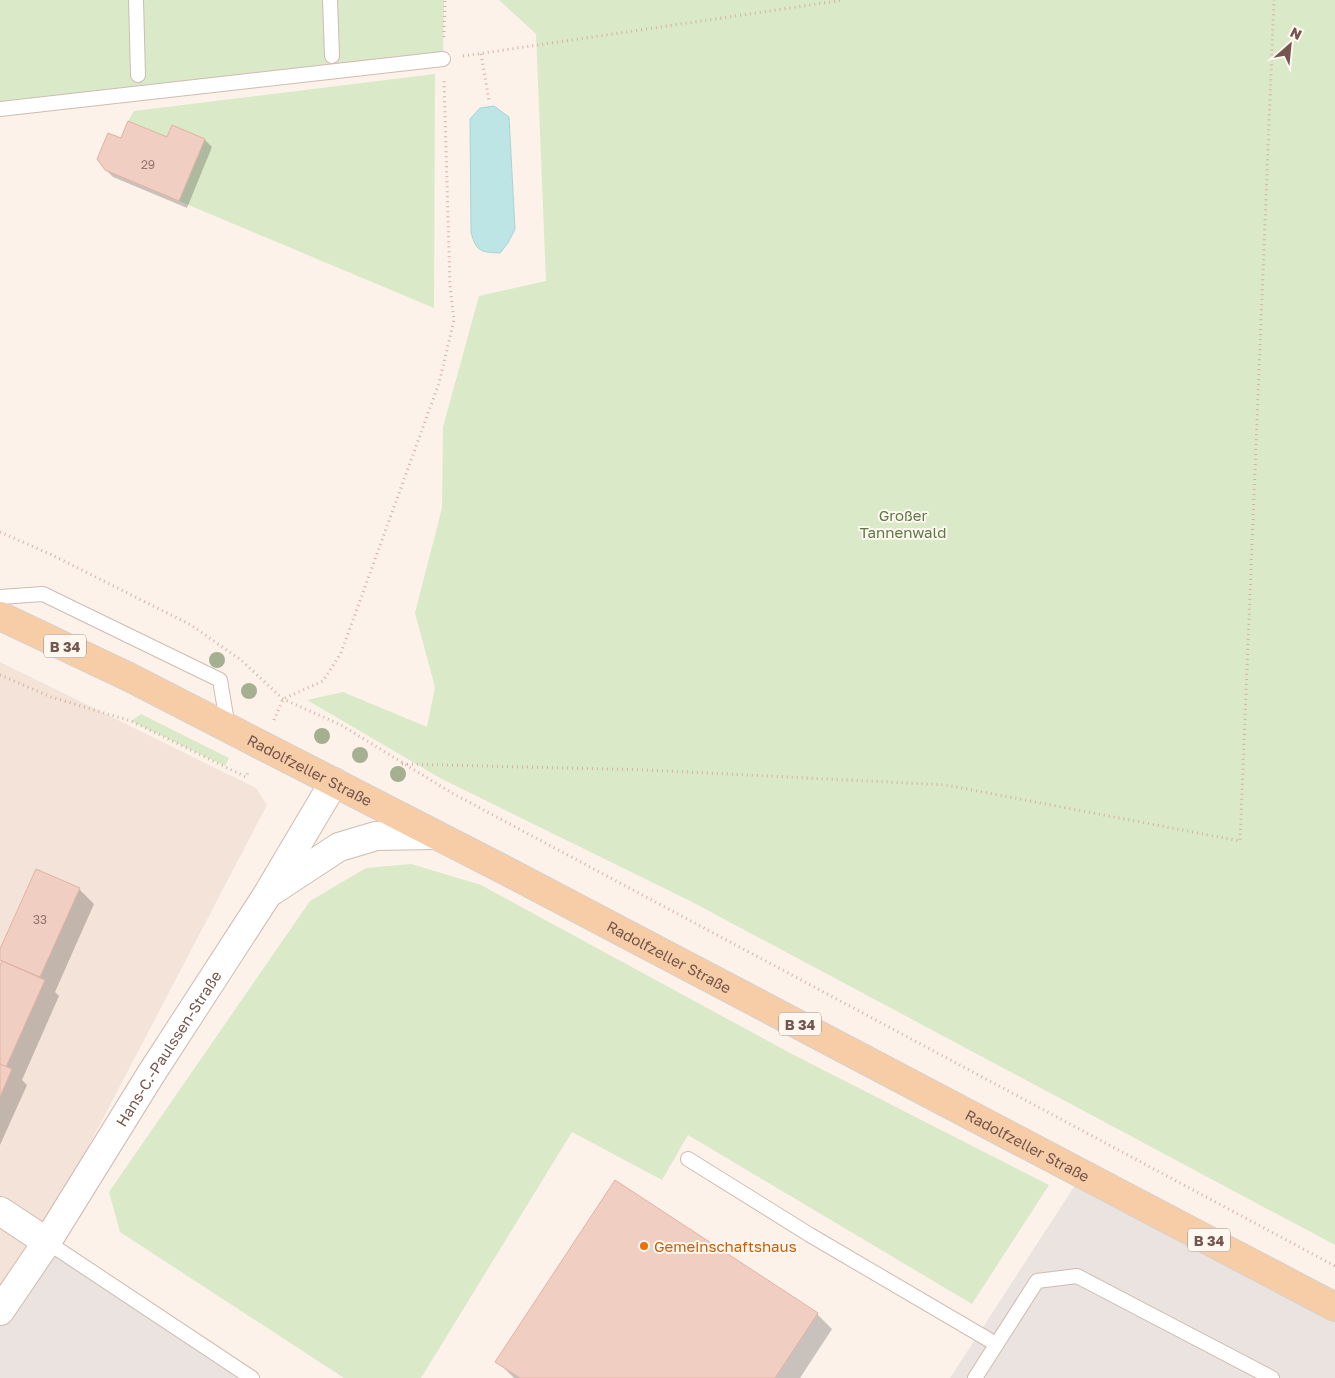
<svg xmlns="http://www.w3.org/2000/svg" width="1335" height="1378" viewBox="0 0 1335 1378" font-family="'Golos Text',sans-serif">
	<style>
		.residential { fill: #f3e3d8 }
		.industrial { fill: #ebe3df }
		.green { fill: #dae9c8 }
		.water { fill: #bee5e5; stroke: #a5d5d6 }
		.shadow { fill: #0003 }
		.building { fill: #f0cec2; stroke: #e2b2a4 }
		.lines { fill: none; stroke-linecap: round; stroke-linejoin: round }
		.service-casing { stroke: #cfbbb2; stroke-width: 16 }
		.minor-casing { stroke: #cfbbb2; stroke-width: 30 }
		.tertiary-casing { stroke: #cfbbb2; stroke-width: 30 }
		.primary-casing { stroke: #d8d0cd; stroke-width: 30 }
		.path { stroke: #d5b1a5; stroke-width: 3; stroke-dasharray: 1 4; stroke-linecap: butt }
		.service { stroke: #fff; stroke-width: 14 }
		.minor { stroke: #fff; stroke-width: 28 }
		.tertiary { stroke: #fff; stroke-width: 28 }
		.primary { stroke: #f6cda6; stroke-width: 28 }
		.tree { fill: #a5b090 }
		.food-dot { fill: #e8710a; stroke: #fef7f0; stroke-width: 2 }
		.labels { text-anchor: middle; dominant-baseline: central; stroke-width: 4; stroke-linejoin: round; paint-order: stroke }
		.number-label { font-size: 12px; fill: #94746b }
		.shield { fill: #fef7f0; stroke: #9e867f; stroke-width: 1 }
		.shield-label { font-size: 14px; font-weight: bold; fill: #75564e }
		.park-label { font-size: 15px; fill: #5d7a46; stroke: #fef7f0 }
		.street-label { font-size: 15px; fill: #75564e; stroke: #fef7f0 }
		.food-label { font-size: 15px; fill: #c56008; stroke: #fef7f0; text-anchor: start }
	</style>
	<rect width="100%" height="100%" fill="#fcf2ea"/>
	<path class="residential" d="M0,662l256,126 11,17 -226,432 -41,61z"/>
	<g class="industrial">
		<path d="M1083,1173l252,134v71h-385z"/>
		<path d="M47,1242l205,136h-252v-67z"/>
	</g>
	<g class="green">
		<path d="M0,0h444l-1,59 -443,50z"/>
		<path d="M499,0h836v1245l-643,-343 -252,-124 -133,-78 36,-8 84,35 8,-40 -20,-74 27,-105 1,-81 36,-131 67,-15 -10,-247z"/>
		<path d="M435,74l-1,234 -329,-138 23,-49 6,-10z"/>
		<path d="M141,714l88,44 -4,8 -94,-45z"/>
		<path d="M411,864l70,21 309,168 259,132 -77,119 -284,-169 -26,45 -90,-48 -151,246h-77l-224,-146 -11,-40 201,-291 56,-33z"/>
	</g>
	<path class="water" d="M494,106l15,11 6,112 -7,14 -8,10c-19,-1 -24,-1 -29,-21l-1,-113 10,-11z"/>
	<g class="shadow">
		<path d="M173,127l32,13 7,7 -25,61 -74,-31 -7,-7 15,-30 47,-1z"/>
		<path d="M79,889l15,15 -39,88 4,4 -37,84 5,5 -27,60v-176l3,-6 -3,-3v-8z"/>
		<path d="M817,1314l15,15 -32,49h-286l-17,-17z"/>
	</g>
	<g class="building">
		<path d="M128,121l39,16 5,-12 33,14 -26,62 -74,-31 -8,-11 11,-26 13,5z"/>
		<path d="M36,869l44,19 -40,89 -40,-17v-11z"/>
		<path d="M2,961l43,19 -39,87 -6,-3v-98z"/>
		<path d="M0,1064l12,5 -12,28z"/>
		<path d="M615,1180l203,133 -43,65h-255l-25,-16z"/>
	</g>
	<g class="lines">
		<defs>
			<g id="service">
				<path d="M136,0l2,75"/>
				<path d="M330,0l2,56"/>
				<path d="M0,109l443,-50"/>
				<path d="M0,597l43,-3 177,86 8,48"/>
				<path d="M688,1159l122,76 186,109"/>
				<path d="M47,1242l205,136"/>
				<path d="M975,1378l62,-97 40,-5 195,102"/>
			</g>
			<path id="minor" d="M0,1211l47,31"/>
			<g id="tertiary">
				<path d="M272,891l67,-44 37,-11 60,-1"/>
				<path id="s1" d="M0,1311l47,-69 104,-168 116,-179 67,-113"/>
			</g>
			<g id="primary">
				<path id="s2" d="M0,616l129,61 387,199 819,431"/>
			</g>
		</defs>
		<use href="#service" class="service-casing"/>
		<use href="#minor" class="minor-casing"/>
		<use href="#tertiary" class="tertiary-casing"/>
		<use href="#primary" class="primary-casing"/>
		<g class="path">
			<path d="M444,37l1,-37"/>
			<path d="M481,54l8,46"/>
			<path d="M463,56l381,-56"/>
			<path d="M0,532l50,22 141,71 50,35 42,39 58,26 111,68 883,473"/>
			<path d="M0,675l51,22 80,24 115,56 3,-7"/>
			<path d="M274,720l9,-21 40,-18 18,-28 98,-270 15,-63 -4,-34 -6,-205"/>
			<path d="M402,764l247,6 297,15 294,56 34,-841"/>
		</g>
		<use href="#service" class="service"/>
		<use href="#minor" class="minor"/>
		<use href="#tertiary" class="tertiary"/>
		<use href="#primary" class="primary"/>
	</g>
	<g class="tree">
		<circle cx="217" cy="660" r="8"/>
		<circle cx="249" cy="691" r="8"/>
		<circle cx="322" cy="736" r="8"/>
		<circle cx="360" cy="755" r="8"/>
		<circle cx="398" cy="774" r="8"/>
	</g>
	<circle class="food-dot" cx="644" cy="1246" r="5"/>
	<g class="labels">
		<g class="number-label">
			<text x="148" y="164">29</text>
			<text x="40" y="919">33</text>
		</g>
		<g class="shield">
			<rect x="44" y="634.5" width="42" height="23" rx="4"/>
			<rect x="779" y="1012.5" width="42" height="23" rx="4"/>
			<rect x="1188" y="1228.5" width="42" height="23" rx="4"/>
		</g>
		<g class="shield-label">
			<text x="65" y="646">B 34</text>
			<text x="800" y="1024">B 34</text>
			<text x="1209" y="1240">B 34</text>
		</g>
		<g class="park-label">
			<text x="903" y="515">Großer<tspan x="903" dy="17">Tannenwald</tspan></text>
		</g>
		<g class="street-label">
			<text stroke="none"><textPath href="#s2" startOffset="346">Radolfzeller Straße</textPath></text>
			<text stroke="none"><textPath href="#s2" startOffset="751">Radolfzeller Straße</textPath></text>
			<text stroke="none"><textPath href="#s1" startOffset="312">Hans-C.-Paulssen-Straße</textPath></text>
			<text stroke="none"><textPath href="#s2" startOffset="1156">Radolfzeller Straße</textPath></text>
		</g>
		<g class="food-label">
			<text x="654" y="1246">Gemeinschaftshaus</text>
		</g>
	</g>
	<g transform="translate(1290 45) rotate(27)" stroke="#fef7f0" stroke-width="4" paint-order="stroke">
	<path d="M0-4L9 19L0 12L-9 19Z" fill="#75564e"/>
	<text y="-8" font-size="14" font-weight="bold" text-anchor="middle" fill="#75564e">N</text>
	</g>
</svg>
